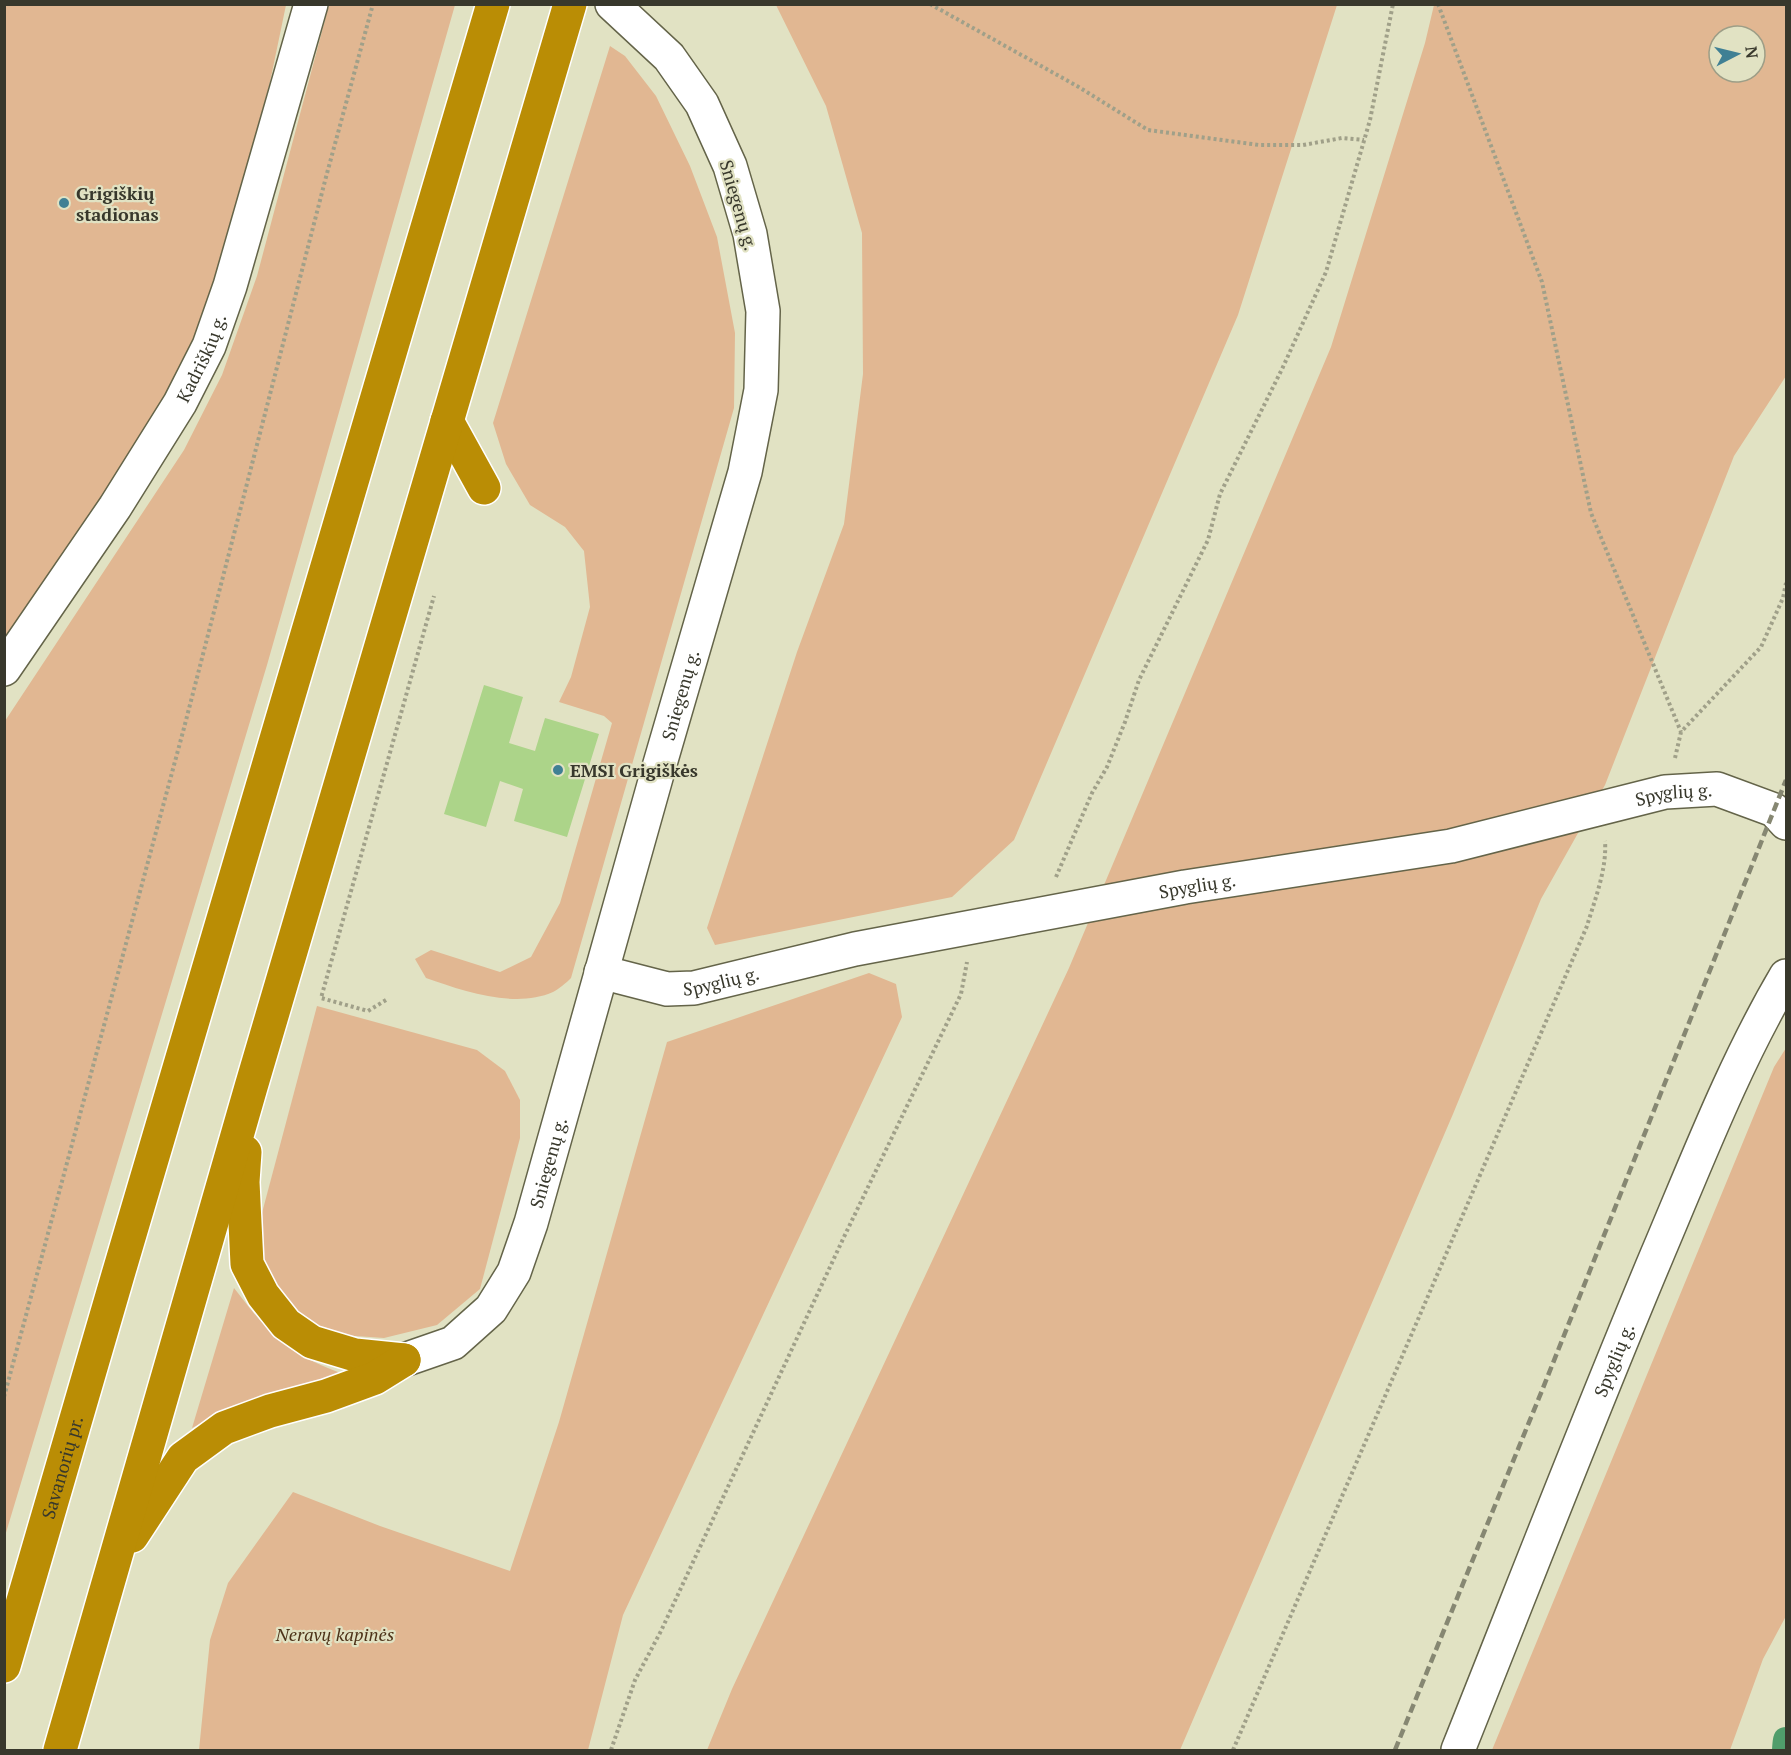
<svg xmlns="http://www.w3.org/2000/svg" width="1791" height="1755" viewBox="0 0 1791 1755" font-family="'PT Serif',serif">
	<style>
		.green { fill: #e1b792; fill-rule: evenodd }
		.water { fill: #509d6b }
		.building { fill: #acd489 }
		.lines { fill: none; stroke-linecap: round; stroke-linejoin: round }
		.street-casing { stroke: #646449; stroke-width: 36 }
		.highway-casing { stroke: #fff; stroke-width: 36 }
		.path { stroke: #a0a089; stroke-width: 4; stroke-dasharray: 3 3; stroke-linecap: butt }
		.street { stroke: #fff; stroke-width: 33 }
		.highway { stroke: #ba8d05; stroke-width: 33 }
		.rail { stroke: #868772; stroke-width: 4.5; stroke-dasharray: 9 4.5; stroke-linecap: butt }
		.poi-dot { fill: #408094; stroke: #e1e2c3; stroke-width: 2 }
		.labels { text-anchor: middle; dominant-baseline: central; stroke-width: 4.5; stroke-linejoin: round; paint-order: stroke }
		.poi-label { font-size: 18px; font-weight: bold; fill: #38382c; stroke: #e1e2c3; text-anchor: start }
		.street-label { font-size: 18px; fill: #38382c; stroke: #e1e2c3 }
		.park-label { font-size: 18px; font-style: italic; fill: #4d3218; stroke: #e1e2c3 }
	</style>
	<rect width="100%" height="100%" fill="#e1e2c3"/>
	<g class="green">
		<path d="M4,5h282l-16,77 -60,221 -30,73 -27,46 -149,224z"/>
		<path d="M329,5h126l-188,660 -262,871v-815l179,-271 38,-75 35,-99z"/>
		<path d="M776,5h561l-99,310 -224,525 -62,57 -237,48 -8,-17 90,-276 47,-128 19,-150 -1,-141 -36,-127z"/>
		<path d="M1434,5h352v371l-52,80 -129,329 -64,114 -88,215 -273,636h-473l25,-61 337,-721 262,-621 94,-304zM1719,36h36v36h-36z"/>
		<path d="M610,46l15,10 31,40 34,70 27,71 18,96 -1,75 -163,570c-5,5 -12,11 -18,14 -38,17 -90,-1 -127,-14l-11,-19 16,-9 69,22 31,-15 29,-54 52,-180 -8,-7 -45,-14 12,-25 19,-70 -6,-56 -19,-24 -35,-22 -24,-41 -13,-41z"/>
		<path d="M869,973l27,11 6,33 -279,598 -35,135h-389l11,-110 18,-57 65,-91 87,34 130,45 49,-149 108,-380z"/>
		<path d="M317,1006l160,44 28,21 15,29v38l-40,151 -43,36 -53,13 -57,-4 -41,-27 -22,-40 -2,-54z"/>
		<path d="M1786,1048v568l-23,43 -33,91h-238l282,-683z"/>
		<path d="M234,1288c15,19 31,41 50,56 18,14 39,22 59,30l-99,28 -52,26z"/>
	</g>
	<path class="water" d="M1786,1727v23h-14c1,-11 0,-22 14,-23z"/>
	<path class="building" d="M484,685l39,12 -14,46 26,8 10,-33 54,16 -32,103 -53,-16 9,-32 -23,-8 -14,46 -42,-13z"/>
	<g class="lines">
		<defs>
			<g id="street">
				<path id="s1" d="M4,669l111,-162 65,-104 29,-57 21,-60 81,-282"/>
				<path id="s2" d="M601,972l66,17 27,-1 161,-39 330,-62 266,-41 214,-54 52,-3 57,21 12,13"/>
				<path id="s3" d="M404,1360l49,-17 38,-34 23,-37 17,-49 128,-456 86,-295 16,-82 2,-79 -13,-77 -20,-68 -28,-62 -33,-47 -57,-53"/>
				<path id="s4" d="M1458,1750c66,-165 130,-331 199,-495 40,-94 77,-191 129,-279"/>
			</g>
			<g id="highway">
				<path d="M447,421l37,67"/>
				<path d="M245,1152l-2,30 4,82 16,31 23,29 26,18 43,13 49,5"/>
				<path d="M132,1536l51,-78 41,-30 46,-17 56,-15 49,-18 29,-18"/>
				<path id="s5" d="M4,1666l116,-398 373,-1264"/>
				<path d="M60,1750l191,-663 319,-1083"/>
			</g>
		</defs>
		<use href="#street" class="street-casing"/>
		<use href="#highway" class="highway-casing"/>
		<g class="path">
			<path d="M930,4l147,82 71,44 111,15h44l39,-7 22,2"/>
			<path d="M1438,4l104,278 49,231 90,219"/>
			<path d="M1675,758l6,-26 80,-85 22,-49 3,-15"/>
			<path d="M1056,877l36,-84 15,-26 18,-45 14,-42 69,-140 12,-46 63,-127 43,-95 44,-152 23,-116"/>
			<path d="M386,1000l-18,11 -47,-13 113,-402"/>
			<path d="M4,1397l180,-669 142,-551 47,-173"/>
			<path d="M611,1750l24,-70 26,-49 182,-392 118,-245 6,-32"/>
			<path d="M1233,1750l354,-824c8,-27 20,-57 18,-85"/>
		</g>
		<use href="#street" class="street"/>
		<use href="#highway" class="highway"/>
		<path class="rail" d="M1395,1750l148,-362 243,-608"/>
	</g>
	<g class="poi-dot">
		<circle cx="64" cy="203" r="6"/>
		<circle cx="558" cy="770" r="6"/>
	</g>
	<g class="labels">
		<g class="poi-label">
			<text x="76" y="193">Grigiškių<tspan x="76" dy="21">stadionas</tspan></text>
			<text x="570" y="770">EMSI Grigiškės</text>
		</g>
		<g class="street-label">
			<text transform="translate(739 205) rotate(74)">Sniegenų g.</text>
			<text stroke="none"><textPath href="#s1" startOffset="369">Kadriškių g.</textPath></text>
			<text stroke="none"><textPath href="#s3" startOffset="747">Sniegenų g.</textPath></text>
			<text stroke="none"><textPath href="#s2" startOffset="1095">Spyglių g.</textPath></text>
			<text stroke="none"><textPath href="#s2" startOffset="609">Spyglių g.</textPath></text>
			<text stroke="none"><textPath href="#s2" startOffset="123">Spyglių g.</textPath></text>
			<text stroke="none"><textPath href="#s3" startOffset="261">Sniegenų g.</textPath></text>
			<text stroke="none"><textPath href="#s4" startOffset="420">Spyglių g.</textPath></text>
			<text stroke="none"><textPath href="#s5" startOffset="207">Savanorių pr.</textPath></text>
		</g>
		<g class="park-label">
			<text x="335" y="1634">Neravų kapinės</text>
		</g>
	</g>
	<rect width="1791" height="1755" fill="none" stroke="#38382c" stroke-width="12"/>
	<g transform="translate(1737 54) rotate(83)"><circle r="28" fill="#e1e2c3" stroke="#9d9e87" stroke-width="1.5"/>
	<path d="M0-4.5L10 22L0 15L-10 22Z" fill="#408094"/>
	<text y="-9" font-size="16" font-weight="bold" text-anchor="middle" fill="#38382c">N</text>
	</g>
</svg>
